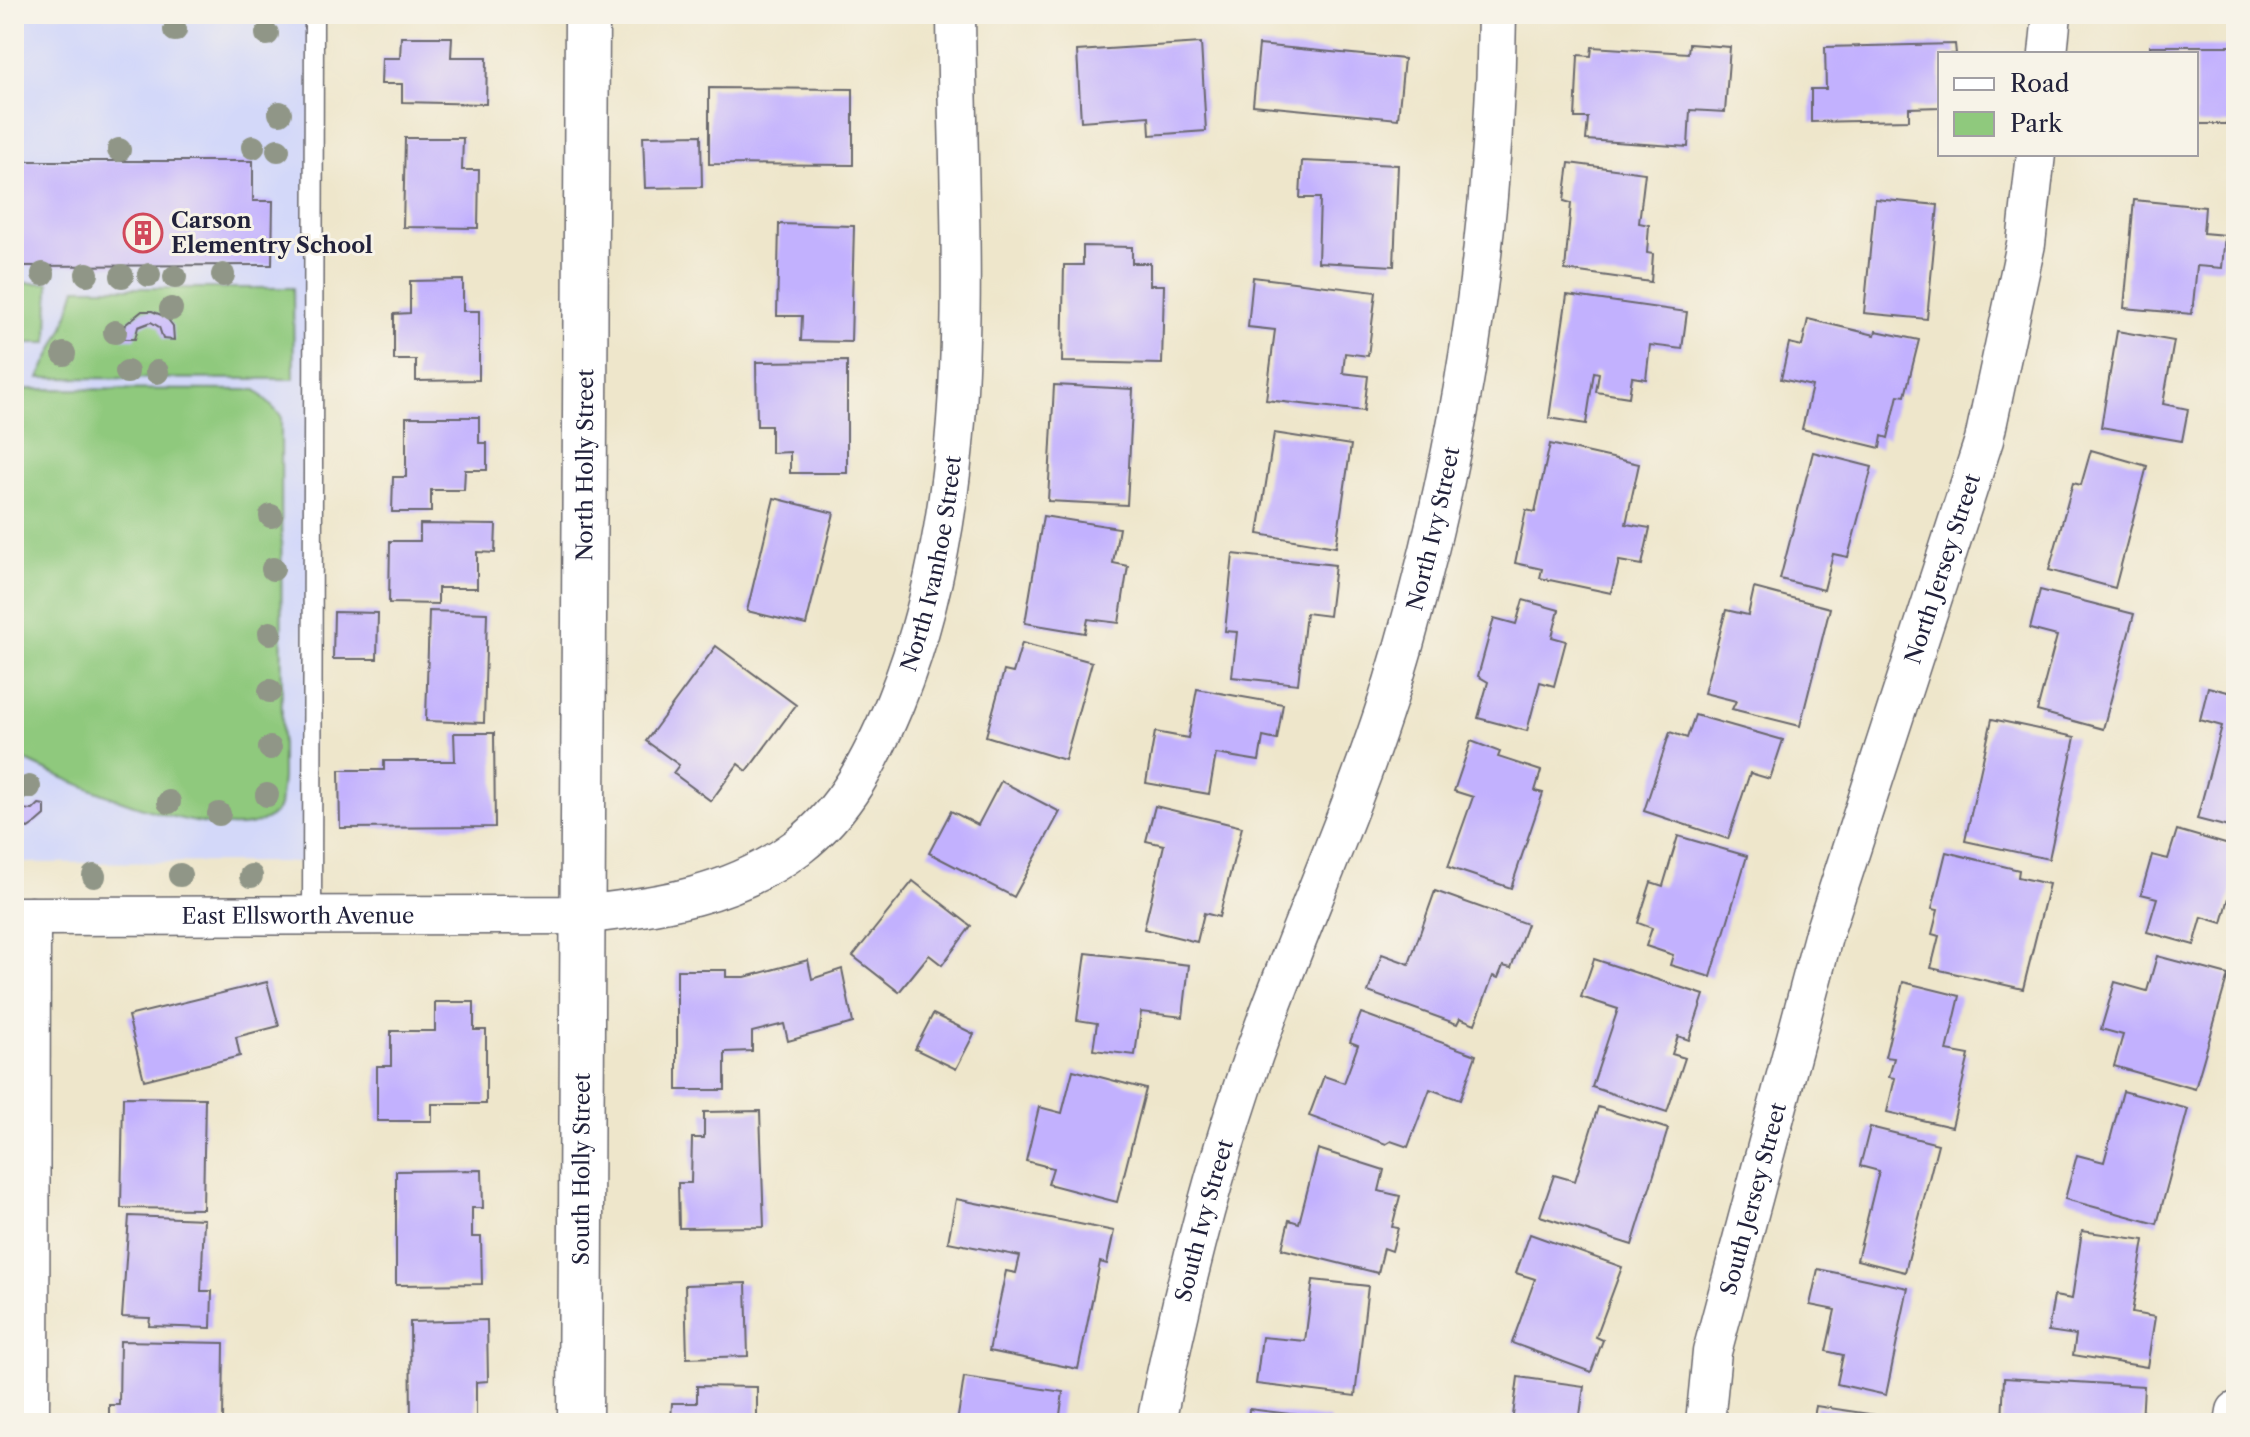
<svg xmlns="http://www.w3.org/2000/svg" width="2250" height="1437" viewBox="0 0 2250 1437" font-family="'Libre Caslon Text',serif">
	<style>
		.built { fill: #d3d8f9 }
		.green { fill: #8fc97d; stroke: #58765c; stroke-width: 2 }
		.building { fill: #c2b1fe }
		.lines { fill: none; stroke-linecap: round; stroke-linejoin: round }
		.service-casing { stroke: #69676d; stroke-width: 21 }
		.minor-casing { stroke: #69676d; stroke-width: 41 }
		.tertiary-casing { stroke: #69676d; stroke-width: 47 }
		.service { stroke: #fff; stroke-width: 18 }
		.minor { stroke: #fff; stroke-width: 38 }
		.tertiary { stroke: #fff; stroke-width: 44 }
		.tree { fill: #909687 }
		.labels { text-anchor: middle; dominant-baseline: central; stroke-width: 6; stroke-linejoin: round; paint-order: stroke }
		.poi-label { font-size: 22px; font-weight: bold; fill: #22223b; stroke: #f7f3e8; text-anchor: start }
		.street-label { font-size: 22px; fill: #22223b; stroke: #f7f3e8 }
	</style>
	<rect width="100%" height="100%" fill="#f7f3e8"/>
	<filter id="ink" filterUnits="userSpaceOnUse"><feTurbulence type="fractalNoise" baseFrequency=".0125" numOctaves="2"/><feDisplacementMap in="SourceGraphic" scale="16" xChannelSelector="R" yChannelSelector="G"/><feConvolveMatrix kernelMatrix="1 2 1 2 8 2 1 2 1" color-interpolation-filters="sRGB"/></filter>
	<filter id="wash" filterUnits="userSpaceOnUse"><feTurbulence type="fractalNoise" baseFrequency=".006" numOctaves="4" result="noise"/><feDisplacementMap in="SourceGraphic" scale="32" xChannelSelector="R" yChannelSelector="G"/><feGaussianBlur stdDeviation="1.8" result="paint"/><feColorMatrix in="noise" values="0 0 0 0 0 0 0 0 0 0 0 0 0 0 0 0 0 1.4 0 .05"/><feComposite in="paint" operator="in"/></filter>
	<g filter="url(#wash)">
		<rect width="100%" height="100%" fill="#eee6cb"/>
		<path class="built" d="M314,14l-2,848 -298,1v-848z"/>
		<g class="green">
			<path d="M14,283h35l-1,60h-34z"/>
			<path d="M76,288h217l1,91 -255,-1 25,-51z"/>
			<path d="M14,389l242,1 25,26 1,362 -3,29c-32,57 -221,-30 -265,-52z"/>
		</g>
		<g id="blocks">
			<g class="building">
				<path d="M401,37h51l-1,20h36l-1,47 -84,-2v-18h-21l1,-26h18z"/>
				<path d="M1201,43l5,88 -56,4 -1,-19 -68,5 -4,-70z"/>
				<path d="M1689,44l41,3 -5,65 -35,-2 -2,37 -102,-7 2,-22h-13l3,-63 13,1 1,-9 96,6z"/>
				<path d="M1955,44l1,10h-16v53l-31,1v12l-98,2v-33h15l-1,-42z"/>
				<path d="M1259,45l145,14 -6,60 -145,-14z"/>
				<path d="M2150,46h86v78h-40v-70h-46z"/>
				<path d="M709,88l144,1v76l-144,-1z"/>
				<path d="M701,135l1,52 -57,1 -2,-52z"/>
				<path d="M405,138h58l-1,32h17l-1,58 -75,-1z"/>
				<path d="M14,161h239v40h20l-1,64 -258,1z"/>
				<path d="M1302,161l96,4 -4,101 -76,-4 2,-64h-20z"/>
				<path d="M1569,163l76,10 -6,50 10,2 -2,28 6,1 -2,28 -86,-12 6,-67 -7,-2z"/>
				<path d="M1875,199l63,6 -11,114 -63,-6z"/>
				<path d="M2134,200l71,7 -2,26 22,2 -3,33 -25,-2 -5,48 -68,-6z"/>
				<path d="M779,224l75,2 -3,116 -50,-1 1,-25h-25z"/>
				<path d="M1083,246l49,1v16h18v22h14l-2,79 -100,-2 2,-97h19z"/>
				<path d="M1253,277l123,15 -8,64 -23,-3 -2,20 25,3 -4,35 -98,-11 9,-70 -27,-3z"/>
				<path d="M463,280v31h16v69l-63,1v-21h-22v-46l16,-1v-32z"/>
				<path d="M1567,295l120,17 -5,37 -32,-4 -4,34 -14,-2 -3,20 -33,-5 3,-19 -5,-1 -8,52 -37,-6z"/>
				<path d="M142,311h10l14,6 7,9 1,14 -11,-1 -4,-12 -8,-5 -13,5 -3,12h-12l3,-15z"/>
				<path d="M1808,319l67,16 1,-4 43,9 -14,56 -7,-1 -10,43 -6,-2 -2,12 -78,-19 10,-43 -31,-7 8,-36 13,3z"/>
				<path d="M2117,331l57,10 -11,63 25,5 -6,32 -81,-14z"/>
				<path d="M847,361v112h-57v-21l-19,1v-27h-14l-1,-64z"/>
				<path d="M1054,385l79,4 -6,116 -79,-4z"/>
				<path d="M406,417h73v26h8v27h-22l-1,20h-33v22h-39l1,-35h13z"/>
				<path d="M1274,433l77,12 -15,102 -78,-13z"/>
				<path d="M1550,444l89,20 -13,60 24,4 -8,37 -23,-4 -8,32 -71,-15 2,-9 -27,-6 11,-53 9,2z"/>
				<path d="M2091,450l56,16 -32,122 -66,-18 24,-87 8,2z"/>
				<path d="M1813,452l59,15 -24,90 -15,-3 -9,36 -44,-11z"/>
				<path d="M774,498l60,15 -28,112 -59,-14z"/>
				<path d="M1043,516l76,12 -6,35 15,3 -9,57 -31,-4 -3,14 -60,-10z"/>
				<path d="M420,524l76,1 -1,28 -18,-1v36h-39v16l-49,-1 1,-62h30z"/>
				<path d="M1233,554l102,11 -6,51 -23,-3 -8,71 -66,-7 5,-45 -12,-1z"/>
				<path d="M1754,588l76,20 -30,118 -68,-17 4,-8 -32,-8 22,-83 22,5z"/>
				<path d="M2040,590l94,24 -31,115 -66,-18 20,-75 -27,-7z"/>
				<path d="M1523,600l36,10 -7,27 14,4 -12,45 -14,-4 -13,49 -49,-13 10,-36 -10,-6 16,-58 22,6z"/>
				<path d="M429,611l58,2 -3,110 -58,-2z"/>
				<path d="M334,612l44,1 -1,46h-44z"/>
				<path d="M1022,643l70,19 -27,98 -79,-24 18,-65 9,2z"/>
				<path d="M716,646l80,59 -49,66 -9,-7 -27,37 -38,-28 6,-8 -33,-24z"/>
				<path d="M2208,687l28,7v135l-39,-10 25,-93 -22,-6z"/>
				<path d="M1197,689l86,15 -6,36 -14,-3 -4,24 -43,-7 -7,40 -63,-11 9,-51 33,6z"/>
				<path d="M1695,715l88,25 -13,39 -20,-6 -22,66 -84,-28 26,-79 17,6z"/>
				<path d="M1992,719l83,18 -26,122 -84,-18z"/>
				<path d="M454,733h40l1,94 -155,1 -1,-58h45v-9h71z"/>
				<path d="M1471,741l29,11 -2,5 43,14 -6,20 8,2 -32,95 -63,-21 25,-70 -19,-6z"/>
				<path d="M1001,781l59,31 -46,85 -85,-44 22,-42 27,14z"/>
				<path d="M39,804l6,1v10l-8,7 -9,6 -12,-6 2,-13 15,1z"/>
				<path d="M1155,806l87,21 -23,90 -15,-4 -7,29 -53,-13 20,-84 -18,-4z"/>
				<path d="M2177,830l59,17v41l-4,-1 -10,36 -20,-6 -8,28 -47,-13 10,-34 -16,-4 11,-39 16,4z"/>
				<path d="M1678,836l69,20 -36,121 -41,-12 3,-10 -27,-9 6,-18 -14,-5 13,-41 12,4z"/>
				<path d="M1946,852l73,18 -1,7 31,7 -26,105 -92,-21 8,-32 -7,-2 6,-24 -6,-1z"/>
				<path d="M913,881l58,45 -29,39 -13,-10 -30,37 -46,-36z"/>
				<path d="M1435,891l92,33 -16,44 -8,-2 -5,12 -5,-2 -18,48 -15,-6 -3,6 -89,-32 14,-38 27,10z"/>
				<path d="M1086,953l103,12 -6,52 -42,-5 -6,43 -42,-5 4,-27 -20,-3z"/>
				<path d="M2157,956l71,19 -33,114 -81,-23 9,-31 -22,-6 14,-47 32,9z"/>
				<path d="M1594,959l110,36 -15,45 -11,-4 -6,18 13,4 -18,54 -75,-25 26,-78 -37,-12z"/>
				<path d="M808,960l4,19 30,-10 11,54 -65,18 -4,-17 -32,8v19l-27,1v38h-48v-120h49v7h19z"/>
				<path d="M267,982l12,44 -43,11 4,19 -96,24 -16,-64z"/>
				<path d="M1903,982l57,14 -13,55 22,4 -17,72 -65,-15 8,-34 -6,-1 5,-19 -9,-1z"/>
				<path d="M435,1002h39v28h12v74h-54v17h-55v-55h14v-35h44z"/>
				<path d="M1361,1013l115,42 -16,45 -30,-11 -22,58 -17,-6 -5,3 -77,-28 15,-40 20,7 14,-38 -8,-3z"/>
				<path d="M933,1014l41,20 -18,35 -41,-20z"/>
				<path d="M1073,1070l73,19 -29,113 -69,-18 5,-16 -27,-7 13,-54 23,6z"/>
				<path d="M2123,1091l65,18 -31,115 -92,-25 12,-44 27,7z"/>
				<path d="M123,1097l82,1 -2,111 -82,-1z"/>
				<path d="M1598,1107l70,22 -36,116 -92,-29 14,-41 21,6z"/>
				<path d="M760,1111l4,116 -85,1 -1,-45h13l1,-45h12v-26z"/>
				<path d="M1870,1127l68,17 -33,128 -48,-12 22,-89 -19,-5z"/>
				<path d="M1318,1149l66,21 -5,21 21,5 -8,31 6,1 -6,23 -8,-3 -6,25 -96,-24 7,-29 10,3z"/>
				<path d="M482,1170l1,38h-11v29h9l1,47 -86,1v-114z"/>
				<path d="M956,1199l158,32 -7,33 -7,-2 -22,107 -89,-18 17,-80 10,2 4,-17 -72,-14z"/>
				<path d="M129,1216l75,3 -3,72h11l-1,37 -62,-2 1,-8 -28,-1z"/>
				<path d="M2082,1231l62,9 -12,73 23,4 -8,50 -74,-12 3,-20 -28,-4 6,-35 18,3z"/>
				<path d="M1530,1234l92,33 -26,70 7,3 -12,32 -79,-29 23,-64 -19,-6z"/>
				<path d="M1818,1269l90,19 -22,107 -49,-11 6,-29 -17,-4 9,-41 -25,-5z"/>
				<path d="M1313,1280l55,6 -13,110 -99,-12 6,-47 43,4z"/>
				<path d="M746,1283l2,73 -61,2 -2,-73z"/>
				<path d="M487,1320l1,61 -12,1v37l-14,1v3h-51l-1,-101z"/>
				<path d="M120,1341l104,2 -1,80h-114v-18h10z"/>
				<path d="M964,1377l99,15 -4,31h-102z"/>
				<path d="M1518,1377l66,9 -5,37h-67z"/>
				<path d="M2004,1378l140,8 -2,37h-140z"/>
				<path d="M697,1386l60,1v36l-86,-2 1,-18h25z"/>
				<path d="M1816,1406l100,15v2h-103z"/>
				<path d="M1249,1409l81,10v4h-82z"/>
			</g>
		</g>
	</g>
	<g filter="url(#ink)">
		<use href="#blocks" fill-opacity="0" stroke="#69676d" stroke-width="2"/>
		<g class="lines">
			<defs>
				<path id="service" d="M312,916l2,-902"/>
				<g id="minor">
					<path d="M2048,54l4,-40"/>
					<path id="s1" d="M14,916l567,-1c78,-9 152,-19 217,-68 48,-37 74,-89 97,-144 88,-217 63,-460 61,-689"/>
					<path d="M30,1423l1,-507"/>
					<path id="s2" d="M1156,1423c27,-137 61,-271 110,-402 40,-108 87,-213 122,-322 68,-221 107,-453 109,-685"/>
					<path id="s3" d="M1705,1423l7,-71 112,-419 160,-493 42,-196 10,-90"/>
					<path d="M2234,1423l2,-12"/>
				</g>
				<g id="tertiary">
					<path id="s4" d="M580,1423l7,-1409"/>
				</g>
			</defs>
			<use href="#service" class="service-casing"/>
			<use href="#minor" class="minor-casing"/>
			<use href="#tertiary" class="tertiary-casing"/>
			<use href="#service" class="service"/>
			<use href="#minor" class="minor"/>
			<use href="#tertiary" class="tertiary"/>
		</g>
		<g class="tree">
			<circle cx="175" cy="30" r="12"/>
			<circle cx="267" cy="34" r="12"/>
			<circle cx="280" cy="113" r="12"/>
			<circle cx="253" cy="147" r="12"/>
			<circle cx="119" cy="150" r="12"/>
			<circle cx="278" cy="150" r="12"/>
			<circle cx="43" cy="274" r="12"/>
			<circle cx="87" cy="274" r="12"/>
			<circle cx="149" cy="275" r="12"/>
			<circle cx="223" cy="275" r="12"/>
			<circle cx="122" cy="276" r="12"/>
			<circle cx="175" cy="277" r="12"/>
			<circle cx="171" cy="309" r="12"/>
			<circle cx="115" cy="332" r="12"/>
			<circle cx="64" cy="354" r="12"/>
			<circle cx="127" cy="372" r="12"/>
			<circle cx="157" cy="372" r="12"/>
			<circle cx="271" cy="516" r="12"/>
			<circle cx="273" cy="569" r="12"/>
			<circle cx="270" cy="633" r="12"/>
			<circle cx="270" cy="691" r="12"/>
			<circle cx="270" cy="748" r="12"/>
			<circle cx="29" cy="787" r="12"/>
			<circle cx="267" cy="795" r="12"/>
			<circle cx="169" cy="802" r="12"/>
			<circle cx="219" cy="814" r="12"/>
			<circle cx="180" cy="875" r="12"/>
			<circle cx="94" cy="876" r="12"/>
			<circle cx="251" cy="876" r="12"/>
		</g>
	</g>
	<defs>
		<symbol id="building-ring" viewBox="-11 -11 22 22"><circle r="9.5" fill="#f7f3e8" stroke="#d1495b" stroke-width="1.5"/><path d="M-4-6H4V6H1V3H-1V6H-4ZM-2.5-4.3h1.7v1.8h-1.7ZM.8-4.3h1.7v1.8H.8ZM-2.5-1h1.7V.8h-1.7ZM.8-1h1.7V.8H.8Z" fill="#d1495b"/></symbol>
	</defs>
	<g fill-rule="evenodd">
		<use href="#building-ring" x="121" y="211" width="44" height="44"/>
	</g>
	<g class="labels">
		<g class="poi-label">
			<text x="171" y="220">Carson<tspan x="171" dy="25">Elementry School</tspan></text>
		</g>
		<g class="street-label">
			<text stroke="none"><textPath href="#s4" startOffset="958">North Holly Street</textPath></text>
			<text stroke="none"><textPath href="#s2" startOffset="938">North Ivy Street</textPath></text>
			<text stroke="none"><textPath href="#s1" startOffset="1118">North Ivanhoe Street</textPath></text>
			<text stroke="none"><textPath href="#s3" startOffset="888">North Jersey Street</textPath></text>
			<text stroke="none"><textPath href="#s1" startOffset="284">East Ellsworth Avenue</textPath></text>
			<text stroke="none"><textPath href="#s4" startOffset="254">South Holly Street</textPath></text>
			<text stroke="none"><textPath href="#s3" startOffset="230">South Jersey Street</textPath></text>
			<text stroke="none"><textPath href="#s2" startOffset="208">South Ivy Street</textPath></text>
		</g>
	</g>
	<rect width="2250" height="1437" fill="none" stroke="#f7f3e8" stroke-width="48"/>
	<rect x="1938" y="52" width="260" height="104" fill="#f7f3e8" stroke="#a29fa3" stroke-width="2"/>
	<rect x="1954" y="78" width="40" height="12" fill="#ffffff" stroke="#a29fa3" stroke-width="2"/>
	<text x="2010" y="92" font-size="24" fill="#22223b">Road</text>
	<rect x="1954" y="112" width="40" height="24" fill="#8fc97d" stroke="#a29fa3" stroke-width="2"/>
	<text x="2010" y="132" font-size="24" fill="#22223b">Park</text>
</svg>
